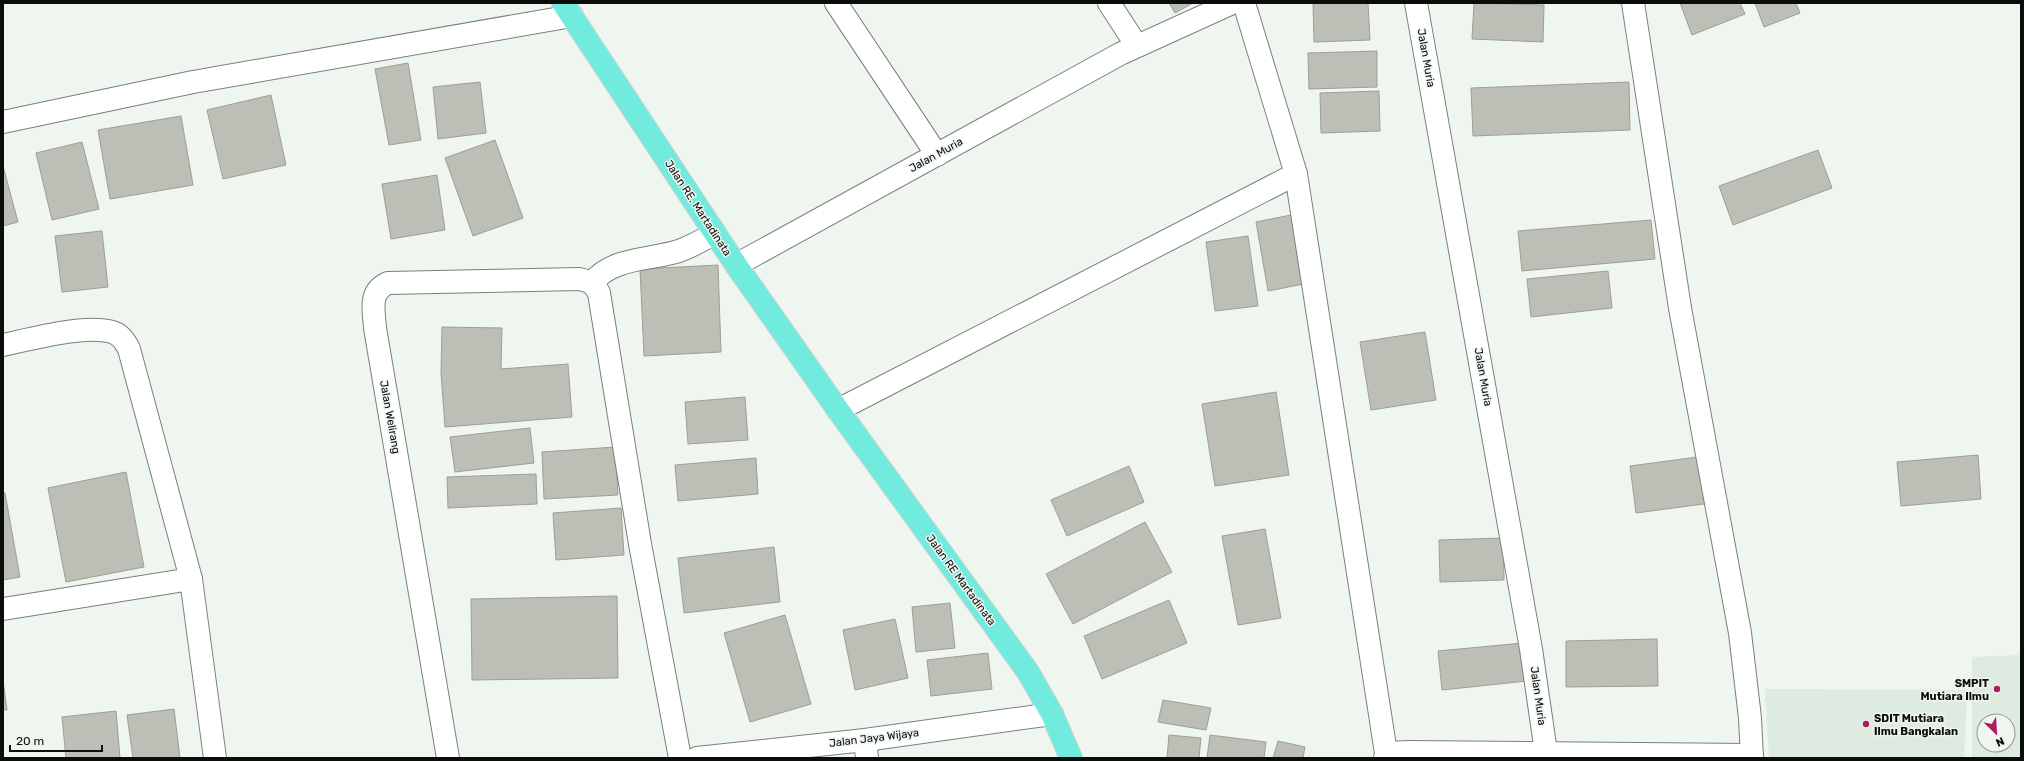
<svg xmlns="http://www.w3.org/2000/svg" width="2024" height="761" viewBox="0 0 2024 761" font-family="Rubik,sans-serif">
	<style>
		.built { fill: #ddebe0; fill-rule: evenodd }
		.building { fill: #bdbfb7; stroke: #9c9f96 }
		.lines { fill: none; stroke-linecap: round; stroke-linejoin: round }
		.minor-casing { stroke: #79807b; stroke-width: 24 }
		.major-casing { stroke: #d3d3d3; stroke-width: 24 }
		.minor { stroke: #fff; stroke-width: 22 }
		.major { stroke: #70ebdd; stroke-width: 22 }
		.poi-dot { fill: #ab1f60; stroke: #eef6ef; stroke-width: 1.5 }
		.labels { text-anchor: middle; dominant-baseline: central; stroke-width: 3; stroke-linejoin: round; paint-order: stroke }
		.street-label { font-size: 11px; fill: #0b0d0b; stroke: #eef6ef }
		.poi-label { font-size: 11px; font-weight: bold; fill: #0b0d0b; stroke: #eef6ef; text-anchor: end }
	</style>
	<rect width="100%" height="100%" fill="#eef6ef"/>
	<g class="built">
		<path d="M2021,655v103h-49v-101zM1984,721h24v24h-24z"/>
		<path d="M1765,689l202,1 -3,68h-195z"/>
	</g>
	<g class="building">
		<path d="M1169,3h24l-18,10z"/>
		<path d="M1313,3h55l2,37 -56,2z"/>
		<path d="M1474,3l70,2 -1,37 -71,-3z"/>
		<path d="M1680,3h60l5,11 -53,21z"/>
		<path d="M1755,3h41l4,10 -36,14z"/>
		<path d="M1377,51v36l-68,2 -1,-36z"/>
		<path d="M408,63l13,77 -32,5 -14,-76z"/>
		<path d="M480,82l6,51 -48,6 -5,-52z"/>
		<path d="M1629,82l1,48 -157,6 -2,-48z"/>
		<path d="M1379,91l1,40 -59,2 -1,-40z"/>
		<path d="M271,95l15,70 -63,14 -16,-69z"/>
		<path d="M181,116l12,69 -83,14 -12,-69z"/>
		<path d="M495,140l28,78 -50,18 -28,-78z"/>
		<path d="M82,142l17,67 -47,11 -16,-67z"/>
		<path d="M1818,150l14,38 -99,37 -14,-39z"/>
		<path d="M3,166l15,56 -15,4z"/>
		<path d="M437,175l8,55 -54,9 -9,-55z"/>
		<path d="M1296,214l13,69 -41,8 -12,-69z"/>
		<path d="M1651,220l4,39 -133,12 -4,-40z"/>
		<path d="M102,231l6,56 -46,5 -7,-56z"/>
		<path d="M1248,236l10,70 -43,5 -9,-69z"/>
		<path d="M718,265l3,87 -77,4 -4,-87z"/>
		<path d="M1608,271l4,37 -81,9 -4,-38z"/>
		<path d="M442,327l60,1 -1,41 67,-5 4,53 -127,10 -4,-54z"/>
		<path d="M1425,332l11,68 -65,10 -11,-68z"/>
		<path d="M1276,392l13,83 -74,11 -13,-82z"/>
		<path d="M745,397l3,43 -60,4 -3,-42z"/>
		<path d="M530,428l4,35 -79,9 -5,-35z"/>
		<path d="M615,447l3,48 -74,4 -2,-47z"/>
		<path d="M1978,455l3,44 -80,7 -4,-44z"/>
		<path d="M1705,456l6,47 -75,10 -6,-47z"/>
		<path d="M756,458l2,36 -80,7 -3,-36z"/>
		<path d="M1129,466l15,36 -77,34 -16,-36z"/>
		<path d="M126,472l18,95 -78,15 -18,-94z"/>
		<path d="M536,474l1,30 -89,4 -1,-31z"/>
		<path d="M3,493h2l15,84 -17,3z"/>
		<path d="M621,508l3,47 -68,5 -3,-47z"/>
		<path d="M1145,522l27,50 -99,52 -27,-50z"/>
		<path d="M1265,529l16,89 -43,7 -16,-89z"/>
		<path d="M1503,538l1,42 -64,2 -1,-42z"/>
		<path d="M774,547l6,55 -96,11 -6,-55z"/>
		<path d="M617,596l1,82 -146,2 -1,-81z"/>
		<path d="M1169,600l18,43 -85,36 -18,-43z"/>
		<path d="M950,603l5,45 -39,4 -4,-45z"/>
		<path d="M785,615l26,89 -61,18 -26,-89z"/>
		<path d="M895,619l13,59 -53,12 -12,-60z"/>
		<path d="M1657,639l1,47 -92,1v-46z"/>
		<path d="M1523,643l4,38 -85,9 -4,-39z"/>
		<path d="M988,653l4,36 -61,7 -4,-36z"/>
		<path d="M3,680l4,30h-4z"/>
		<path d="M1163,700l48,8 -5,22 -48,-8z"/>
		<path d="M174,709l6,49h-47l-6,-43z"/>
		<path d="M116,711l4,47h-54l-4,-41z"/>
		<path d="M1169,735l32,3 -2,20h-32z"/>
		<path d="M1210,735l56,7 -2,16h-57z"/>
		<path d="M1278,741l27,6 -2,11h-30z"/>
	</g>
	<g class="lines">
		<defs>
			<g id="minor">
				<path d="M836,3l101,152"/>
				<path d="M1109,3l28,43"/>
				<path d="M1416,3l115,646 15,103"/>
				<path d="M1633,3l47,305 60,325 10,85 2,40"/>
				<path d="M3,122l190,-40 379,-66"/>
				<path d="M1296,174l90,579"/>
				<path d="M736,265l384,-211 112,-51"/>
				<path d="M592,283c20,-26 59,-23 87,-32 13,-5 24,-11 36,-18"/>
				<path d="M3,345c28,-6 83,-21 109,-13 8,2 13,9 17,17l62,230 24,179"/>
				<path d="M838,410l458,-236 -52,-171"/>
				<path d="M3,609l188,-30"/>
				<path d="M865,740l2,18"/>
				<path d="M448,758l-73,-430c-1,-18 -7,-36 13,-45l191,-4c10,2 15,4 20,14l41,251 40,214"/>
				<path d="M697,758l168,-18 187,-26"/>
				<path d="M1385,758l1,-5 23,-1 343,3"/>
			</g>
			<path id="major" d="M563,3l173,262 102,145 190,262 24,42 19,44"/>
		</defs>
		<use href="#minor" class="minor-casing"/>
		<use href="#major" class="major-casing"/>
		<use href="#minor" class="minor"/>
		<use href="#major" class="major"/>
	</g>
	<g class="poi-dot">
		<circle cx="1997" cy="689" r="4"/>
		<circle cx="1866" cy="724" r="4"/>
	</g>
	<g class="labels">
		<g class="street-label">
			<text transform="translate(1426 58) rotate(80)">Jalan Muria</text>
			<text transform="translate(936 155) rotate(-29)">Jalan Muria</text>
			<text transform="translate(698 208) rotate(57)">Jalan RE. Martadinata</text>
			<text transform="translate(1483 377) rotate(80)">Jalan Muria</text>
			<text transform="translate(390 417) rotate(80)">Jalan Welirang</text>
			<text transform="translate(961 580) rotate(54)">Jalan RE Martadinata</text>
			<text transform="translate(1538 696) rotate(82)">Jalan Muria</text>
			<text transform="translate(874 738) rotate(-7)">Jalan Jaya Wijaya</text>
		</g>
		<g class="poi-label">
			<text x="1989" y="683">SMPIT<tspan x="1989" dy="13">Mutiara Ilmu</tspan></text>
			<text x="1874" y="718" text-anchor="start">SDIT Mutiara<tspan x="1874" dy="13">Ilmu Bangkalan</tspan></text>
		</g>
	</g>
	<rect width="2024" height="761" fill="none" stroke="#0b0d0b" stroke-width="8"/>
	<g transform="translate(1996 733) rotate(155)"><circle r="19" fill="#eef6ef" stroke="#939994"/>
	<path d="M0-3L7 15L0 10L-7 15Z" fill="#ab1f60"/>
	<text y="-6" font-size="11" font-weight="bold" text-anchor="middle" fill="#0b0d0b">N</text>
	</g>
	<path d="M10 745v6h92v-6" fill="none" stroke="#0b0d0b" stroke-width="2"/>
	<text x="16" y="745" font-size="12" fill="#0b0d0b" stroke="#eef6ef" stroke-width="3" paint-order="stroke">20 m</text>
</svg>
